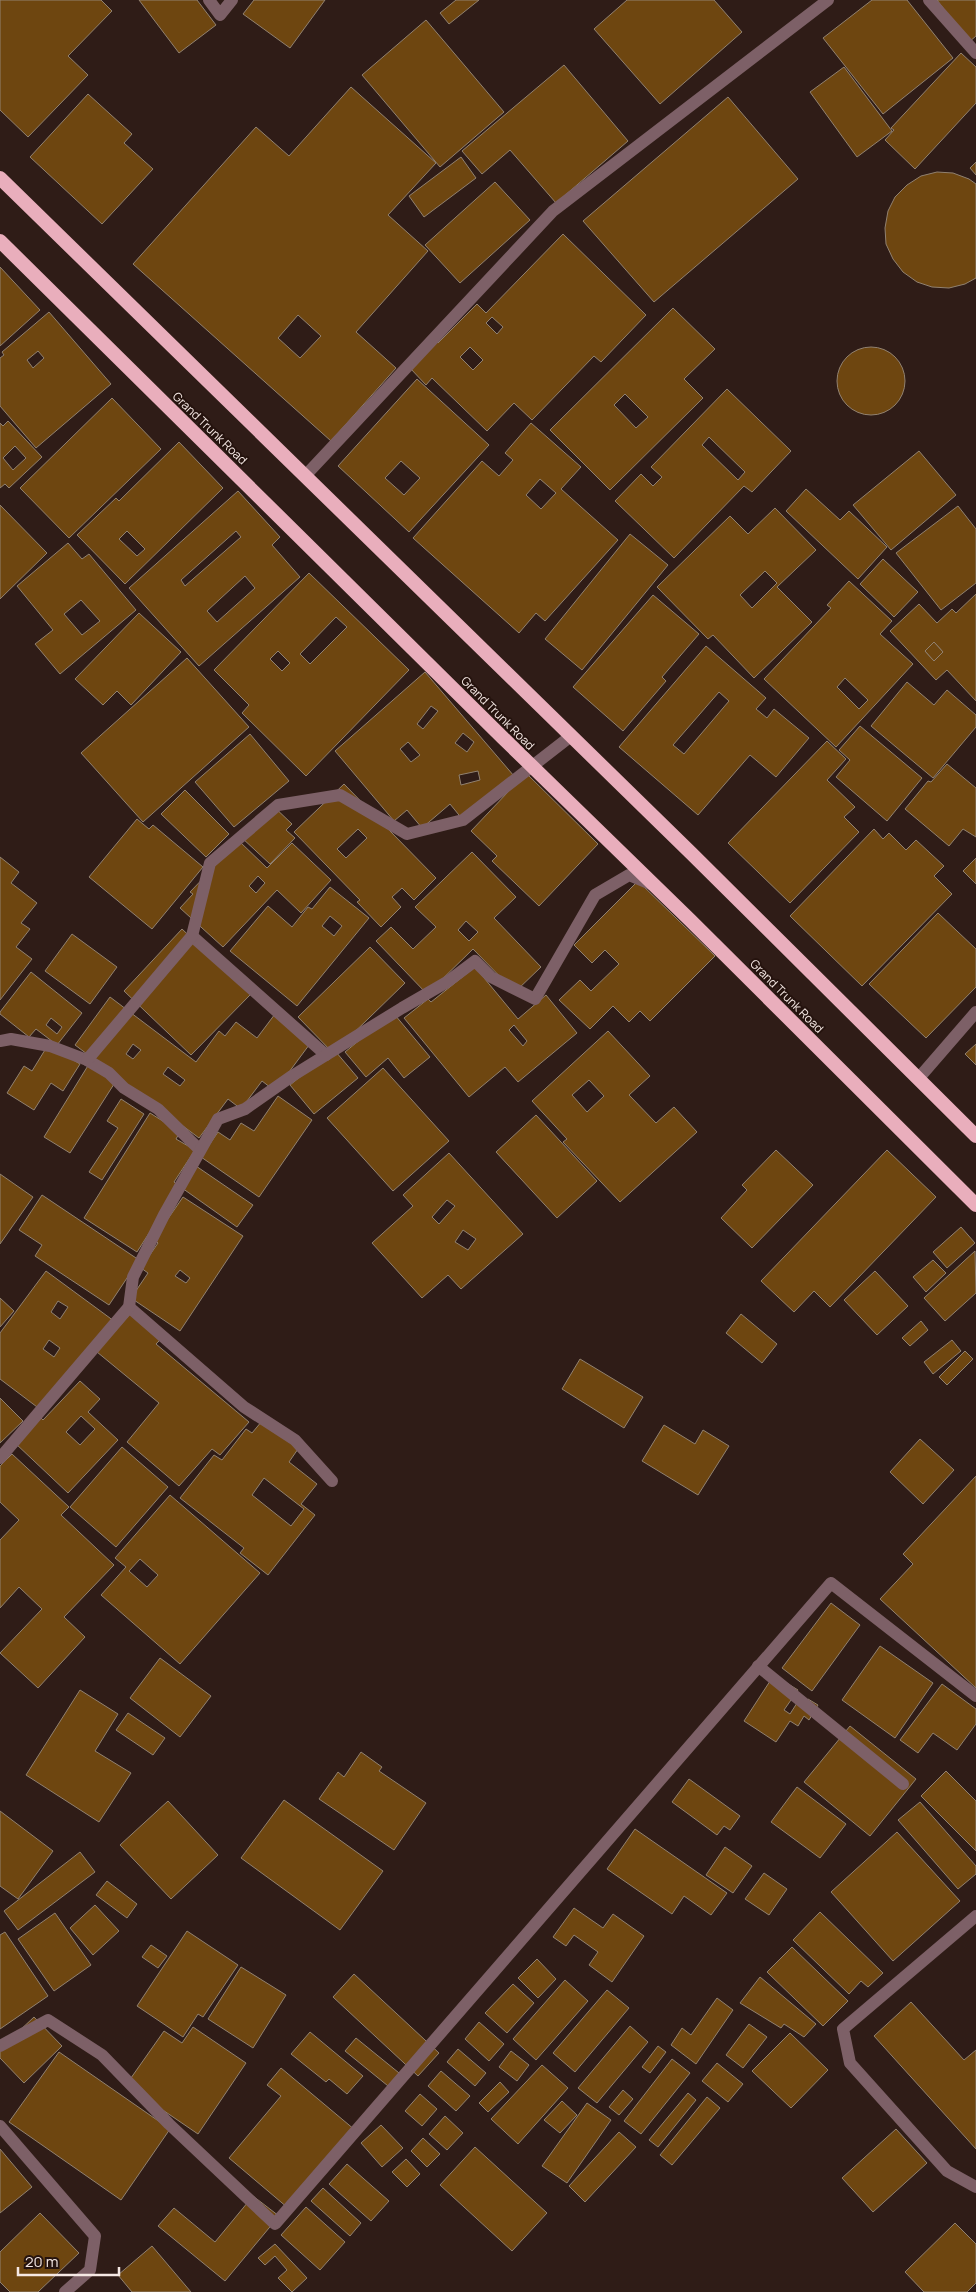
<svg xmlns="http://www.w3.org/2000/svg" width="976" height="2292" viewBox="0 0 976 2292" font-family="Manrope,sans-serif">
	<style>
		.building { fill: #6e4610; stroke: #918170; fill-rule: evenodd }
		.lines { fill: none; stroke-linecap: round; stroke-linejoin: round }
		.minor { stroke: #7d6067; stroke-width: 12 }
		.trunk { stroke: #e9aebc; stroke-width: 14 }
		.labels { text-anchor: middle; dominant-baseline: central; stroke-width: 4; stroke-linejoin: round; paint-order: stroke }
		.street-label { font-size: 12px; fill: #f5e8e4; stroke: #25130e }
	</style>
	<rect width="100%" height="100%" fill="#2f1c17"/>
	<g class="building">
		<path d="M0,0h101l11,11 -44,45 20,19 -60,62 -28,-27z"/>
		<path d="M139,0h58l19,25 -37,28z"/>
		<path d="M254,0h71l-35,48 -47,-34z"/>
		<path d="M456,0h23l-30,24 -9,-11z"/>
		<path d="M627,0h87l28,32 -82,72 -66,-75z"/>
		<path d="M872,0h35l46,58 -70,56 -60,-76z"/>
		<path d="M937,0h39v36l-7,6z"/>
		<path d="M426,20l78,92 -64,55 -78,-92z"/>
		<path d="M961,53l15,14v36l-61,66 -30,-29 9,-10 -3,-2z"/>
		<path d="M564,65l64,76 -72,62 -46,-53 -28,24 -20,-23z"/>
		<path d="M844,67l48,64 -35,26 -47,-65z"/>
		<path d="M351,87l85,76 -48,52 40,36 -72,81 40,36 -65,73 -198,-177 123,-137 33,29zM298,315l23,21 -21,22 -22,-20z"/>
		<path d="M88,94l44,40 -8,9 29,26 -51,55 -72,-67z"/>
		<path d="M728,97l70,82 -144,123 -71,-81z"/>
		<path d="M461,157l15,21 -52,39 -15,-21z"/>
		<path d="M976,162v13l-6,-7z"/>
		<path d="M937,172l16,1 16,6 7,5v94l-11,6 -16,4 -17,-1 -15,-5 -14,-10 -10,-13 -7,-15 -1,-16 3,-17 7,-14 12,-12 14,-9z"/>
		<path d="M495,182l35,38 -70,63 -35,-38z"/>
		<path d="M563,234l83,81 -45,47 -7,-6 -62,64 -18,-17 -27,28 -55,-53 -6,7 -16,-17 26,-27 2,2 39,-39 9,9zM492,317l11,10 -6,7 -11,-11zM470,347l13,13 -10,10 -13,-13z"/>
		<path d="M0,267l40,43 -40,36z"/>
		<path d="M673,308l42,41 -31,30 19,19 -93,92 -60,-60zM625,394l23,23 -12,11 -22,-23z"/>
		<path d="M49,312l62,72 -75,64 -36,-42v-48l4,-3 -2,-3zM38,351l6,7 -11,10 -6,-8z"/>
		<circle cx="871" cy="381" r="34"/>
		<path d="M417,379l72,66 -80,87 -71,-66zM401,461l19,17 -16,17 -19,-17z"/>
		<path d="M727,389l64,62 -39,41 -8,-6 -70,72 -59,-57 26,-27 12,12 9,-9 -11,-10zM709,437l36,35 -7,8 -36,-35z"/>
		<path d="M112,398l49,51 -92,89 -49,-50z"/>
		<path d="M8,421l34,36 -33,31 -4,-4 -5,4v-65l3,3zM15,446l11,12 -13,12 -10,-12z"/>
		<path d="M531,423l50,44 -20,22 57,51 -73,81 -9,-8 -17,20 -106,-95 69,-77 17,15 14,-16 -8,-7zM540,479l16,14 -15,16 -15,-14z"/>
		<path d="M179,442l44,46 -98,96 -48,-49 39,-37 3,3zM127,531l18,18 -8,7 -18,-17z"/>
		<path d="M919,451l37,44 -65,55 -38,-45z"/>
		<path d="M806,489l34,31 9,-9 38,36 -29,32 -72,-68z"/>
		<path d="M238,491l42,46 -8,8 28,32 -101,89 -70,-78zM236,531l5,6 -56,49 -4,-6zM245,576l10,12 -38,34 -10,-11z"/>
		<path d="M0,505l47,48 -47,46z"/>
		<path d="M958,506l18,23v54l-35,27 -45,-57z"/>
		<path d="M775,508l41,42 -39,37 35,35 -58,56 -41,-43 -5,4 -51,-52 73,-71 18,18zM765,571l12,12 -25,25 -12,-13z"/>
		<path d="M630,534l38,31 -86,105 -37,-31z"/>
		<path d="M68,543l14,16 7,-5 47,56 -76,64 -25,-30 18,-14 -36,-44zM81,600l19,21 -18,14 -18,-21z"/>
		<path d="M883,559l35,33 -24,25 -34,-33z"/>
		<path d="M309,573l100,97 -103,106 -64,-63 7,-8 -35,-35zM336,617l11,10 -37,37 -10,-10zM278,651l12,12 -8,8 -12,-12z"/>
		<path d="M849,581l43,40 -12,13 33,30 -77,83 -72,-68 67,-71 -4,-3zM845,678l23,22 -9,9 -22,-22z"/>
		<path d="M976,594v107l-29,-31 -11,10 -46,-49 29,-27 18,19 15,-14 4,4zM934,642l9,10 -9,9 -9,-10z"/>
		<path d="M653,595l46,39 -37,43 4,4 -43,50 -50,-44z"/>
		<path d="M139,613l42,39 -50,53 -14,-14 -14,14 -28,-26z"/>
		<path d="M934,642l9,10 -9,9 -9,-10z"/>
		<path d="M706,646l60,52 -10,11 11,9 7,-9 35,29 -33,39 -26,-22 -52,60 -79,-68zM719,692l10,9 -45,53 -11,-9z"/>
		<path d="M187,658l62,69 -106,95 -62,-69z"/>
		<path d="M425,672l89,104 -51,44 -13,-16 -28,24 -15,-18 -13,11 -59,-70zM431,706l7,5 -15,18 -6,-5zM463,733l11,9 -7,10 -12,-9zM408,742l12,13 -9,7 -11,-13zM478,771l2,9 -19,5 -2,-10z"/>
		<path d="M907,682l27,23 13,-15 29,25v12l-43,51 -62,-52z"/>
		<path d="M860,726l62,52 -35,43 -51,-44 14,-17 -11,-10z"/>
		<path d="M250,734l39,47 -55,46 -39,-45z"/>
		<path d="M827,741l19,18 -19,21 28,27 -11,10 15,15 -69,71 -62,-60z"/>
		<path d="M947,764l29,24v49l-13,-8 -14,17 -44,-37 23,-28 3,1z"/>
		<path d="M526,773l72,71 -59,62 -47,-45 5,-5 -26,-25z"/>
		<path d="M344,784l92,94 -22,22 -12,-12 -10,9 9,10 -20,20 -24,-25 3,-2 -66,-68zM358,829l9,9 -21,20 -9,-9z"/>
		<path d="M185,790l44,44 -23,23 -45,-43z"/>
		<path d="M271,804l21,20 -6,6 9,8 -25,26 -29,-27z"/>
		<path d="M137,819l12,10 4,-4 50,42 -51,62 -63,-52z"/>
		<path d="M874,829l9,10 6,-6 17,17 10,-10 28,26 -10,10 18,18 -90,92 -72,-70z"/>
		<path d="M239,841l28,27 25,-25 39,37 -30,33 -24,-23 -54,57 -43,-39 13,-14 -3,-2zM258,876l7,7 -9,10 -7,-7z"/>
		<path d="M472,852l44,45 -22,21 47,49 -26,25 -42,-43 -46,45 -51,-53 15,-14 22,22 23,-22 -21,-20zM466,921l12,11 -9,9 -11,-11z"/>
		<path d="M0,857l19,15 -8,11 26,20 -16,20 9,6 -14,18 16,12 -32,41z"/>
		<path d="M976,858v26l-13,-13z"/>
		<path d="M638,881l77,75 -65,65 -10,-10 -11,11 -16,-16 -23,23 -31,-29 21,-20 11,11 28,-27 -14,-14 -13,13 -18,-18z"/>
		<path d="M330,887l39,31 -72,88 -67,-55 38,-45 24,21 16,-20 4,2zM330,916l12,10 -8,10 -12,-10z"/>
		<path d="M938,913l38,36v38l-50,51 -57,-54z"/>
		<path d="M182,929l69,65 -60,61 -67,-64z"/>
		<path d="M72,934l45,33 -27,37 -45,-33z"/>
		<path d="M370,947l35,36 -72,70 -35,-36z"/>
		<path d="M475,967l43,52 28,-24 31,38 -59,49 -13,-15 -36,30 -65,-79 24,-19 3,3zM514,1025l13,16 -4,5 -14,-16z"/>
		<path d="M31,972l51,41 -25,32 -21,-16 -7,8 -29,-23v-2zM51,1018l11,9 -5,7 -11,-9z"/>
		<path d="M110,997l86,65 23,-31 6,5 11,-14 21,16 18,-24 37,27 -37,50 -13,-10 -21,28 -13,-10 -29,39 -124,-93zM133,1044l8,6 -8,9 -7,-5zM168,1067l17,13 -5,6 -17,-12z"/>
		<path d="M395,1015l35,42 -26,21 -16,-20 -22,19 -21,-25 33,-27z"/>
		<path d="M608,1031l42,45 -21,19 27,28 18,-16 23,25 -77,70 -57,-60 4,-3 -35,-38zM589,1080l15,16 -17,16 -15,-17z"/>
		<path d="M976,1044v21l-11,-11z"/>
		<path d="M48,1045l32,19 -17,27 -12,-8 -17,27 -27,-17 17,-27 8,5z"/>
		<path d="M336,1052l22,26 -44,36 -24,-29 30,-24z"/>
		<path d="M89,1064l27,17 -46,72 -26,-16z"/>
		<path d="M383,1068l66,73 -56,50 -66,-73z"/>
		<path d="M278,1096l34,24 -53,77 -58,-40 17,-25 12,8 11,-17 13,8z"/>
		<path d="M121,1099l23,15 -42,66 -13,-8 29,-44 -11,-7z"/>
		<path d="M150,1113l30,19 -4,7 19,11 -21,32 5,4 -42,66 -53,-34z"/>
		<path d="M536,1115l61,66 -40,37 -61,-66z"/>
		<path d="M776,1150l37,35 -61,63 -31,-30 26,-28 -5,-5z"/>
		<path d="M887,1150l49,47 -106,110 -16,-16 -20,21 -33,-31z"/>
		<path d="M449,1153l74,81 -62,55 -13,-14 -26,23 -50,-55 41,-37 -10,-11zM447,1200l8,6 -16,18 -7,-7zM463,1230l13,9 -8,11 -13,-8z"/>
		<path d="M196,1166l57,39 -16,22 -55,-39z"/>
		<path d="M0,1174l33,23 -33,47z"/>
		<path d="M42,1195l97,65 -30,45 -74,-49 7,-11 -23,-15z"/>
		<path d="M183,1197l60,39 -63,95 -49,-33 17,-25 -7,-5 17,-25 -4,-4zM180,1270l10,8 -4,5 -11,-7z"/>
		<path d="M961,1227l14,16 -28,25 -14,-16z"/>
		<path d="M975,1251l1,42 -31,28 -21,-23z"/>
		<path d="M933,1260l13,13 -20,19 -13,-15z"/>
		<path d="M46,1271l68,50 -69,92 -45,-34v-46zM58,1301l10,6 -8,12 -9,-7zM49,1340l11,8 -6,9 -11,-8z"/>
		<path d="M875,1271l33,35 -31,29 -33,-35z"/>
		<path d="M0,1298l14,13 -14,16z"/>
		<path d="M130,1314l30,26 -4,4 93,78 -29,33 -8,-6 -33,37 -52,-44 32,-39 -62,-51z"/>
		<path d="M741,1314l36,30 -15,19 -36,-30z"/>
		<path d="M921,1321l7,9 -18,16 -8,-8z"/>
		<path d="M952,1340l9,11 -28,23 -9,-12z"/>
		<path d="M965,1351l8,8 -26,26 -8,-8z"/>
		<path d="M580,1359l63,38 -19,31 -62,-39z"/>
		<path d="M80,1381l20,18 -12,13 30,28 -50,53 -53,-50 25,-26 3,3zM81,1416l14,13 -15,16 -14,-13z"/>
		<path d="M0,1398l23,23 -23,22z"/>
		<path d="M262,1421l36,28 -9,13 28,22 -16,20 14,11 -47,60 -28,-22 4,-5 -64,-50 34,-43 8,5 24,-31 6,4zM264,1478l40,31 -13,17 -39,-31z"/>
		<path d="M664,1425l31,19 8,-14 26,16 -31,49 -56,-34z"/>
		<path d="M920,1439l34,31 -31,34 -33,-32z"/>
		<path d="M122,1447l46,40 -52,60 -46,-40z"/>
		<path d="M12,1454l57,53 -8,8 53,50 -50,52 21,20 -47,51 -38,-35 42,-44 -23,-22 -19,21v-68l19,-20 -19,-18v-36z"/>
		<path d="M976,1476v212l-96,-89 33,-35 -10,-10z"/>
		<path d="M170,1495l90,78 -80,91 -79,-69 25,-28 -11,-9zM140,1559l18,16 -11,12 -18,-16z"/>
		<path d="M831,1603l29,22 -48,66 -30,-23z"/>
		<path d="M880,1646l53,37 -38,55 -53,-38z"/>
		<path d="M160,1658l51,38 -31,41 -50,-39z"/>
		<path d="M774,1675l24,15 -14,20 6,4 7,-11 6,4 5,-8 10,6 -9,15 -5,-4 -6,10 -8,-5 -14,21 -32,-21z"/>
		<path d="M942,1684l34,25v15l-19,26 -24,-17 -15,20 -18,-13z"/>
		<path d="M80,1690l38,24 -23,37 36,22 -32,49 -73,-47z"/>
		<path d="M128,1713l37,25 -12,17 -37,-25z"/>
		<path d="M850,1726l66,53 -46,57 -66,-54z"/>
		<path d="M361,1752l21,15 -3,4 47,32 -32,47 -75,-51 19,-27 6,5z"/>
		<path d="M946,1771l30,30v50l-55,-55z"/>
		<path d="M689,1779l51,37 -10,14 -6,-4 -7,9 -45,-33z"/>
		<path d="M797,1787l49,37 -26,34 -49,-36z"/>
		<path d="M284,1800l99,71 -43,59 -99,-72z"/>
		<path d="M168,1801l50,54 -47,44 -51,-54z"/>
		<path d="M920,1802l56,64v8l-18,15 -60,-69z"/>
		<path d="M0,1811l53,40 -35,48 -18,-13z"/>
		<path d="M635,1829l92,64 -16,22 -27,-19 -12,18 -65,-45z"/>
		<path d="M897,1832l63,69 -67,60 -62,-69z"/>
		<path d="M725,1847l27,19 -19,27 -27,-18z"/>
		<path d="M80,1852l15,20 -77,58 -14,-19z"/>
		<path d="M764,1873l23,16 -18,26 -24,-16z"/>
		<path d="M107,1881l30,23 -10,14 -31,-23z"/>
		<path d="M95,1905l24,26 -26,24 -23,-27z"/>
		<path d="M574,1908l29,20 10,-14 31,22 -32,46 -23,-17 9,-13 -24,-17 -8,11 -13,-9z"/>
		<path d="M820,1912l63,61 -15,14 -7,-6 -12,13 -56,-54z"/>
		<path d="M55,1913l36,52 -37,26 -36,-52z"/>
		<path d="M187,1931l51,34 -35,52 -5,-3 -15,23 -46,-31z"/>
		<path d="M5,1932l43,64 -48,33v-94z"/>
		<path d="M151,1945l16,11 -9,12 -16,-11z"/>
		<path d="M792,1947l56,54 -25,25 -56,-54z"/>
		<path d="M537,1959l19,20 -18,19 -20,-20z"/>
		<path d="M241,1967l45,28 -33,53 -45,-29z"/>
		<path d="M354,1974l85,79 -21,23 -85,-79z"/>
		<path d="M760,1977l56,47 -12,13 -20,-13 -3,4 -41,-25z"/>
		<path d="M565,1980l23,21 -52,59 -23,-21z"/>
		<path d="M513,1984l21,19 -27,30 -22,-20z"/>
		<path d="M607,1990l22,18 -54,64 -22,-19z"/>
		<path d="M717,1998l16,12 -37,54 -25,-19 11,-17 9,7z"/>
		<path d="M911,2002l53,58 12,-10v99l-102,-113z"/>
		<path d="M34,2017l28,29 -38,37 -24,-25v-9z"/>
		<path d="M479,2022l25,22 -15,17 -24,-22z"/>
		<path d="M749,2024l18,13 -24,31 -17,-13z"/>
		<path d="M630,2026l18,16 -51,61 -19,-15z"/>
		<path d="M193,2027l53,36 -48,71 -72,-49 38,-54 18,12z"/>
		<path d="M310,2032l53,44 -16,18 -18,-15 -3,3 -35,-28z"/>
		<path d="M790,2033l38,37 -37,38 -39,-37z"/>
		<path d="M356,2038l48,39 -11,13 -48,-39z"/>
		<path d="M658,2046l8,6 -16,21 -8,-6z"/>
		<path d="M458,2049l28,24 -11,13 -28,-24z"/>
		<path d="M511,2051l18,14 -12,16 -18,-14z"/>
		<path d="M59,2052l111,77 -49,71 -112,-78z"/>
		<path d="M672,2059l18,14 -49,61 -17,-13z"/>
		<path d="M717,2063l26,21 -15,18 -26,-21z"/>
		<path d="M542,2065l26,23 -50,56 -27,-25z"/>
		<path d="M281,2068l74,62 -67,78 -59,-50 52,-62 -14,-11z"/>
		<path d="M441,2071l29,25 -14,15 -28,-25z"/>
		<path d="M500,2082l9,10 -21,20 -9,-9z"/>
		<path d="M623,2090l10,9 -14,16 -10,-8z"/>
		<path d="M688,2093l8,7 -38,47 -9,-7z"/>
		<path d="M420,2094l17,15 -15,17 -17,-15z"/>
		<path d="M707,2097l13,11 -48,57 -12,-10z"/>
		<path d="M562,2101l15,14 -17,18 -16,-13z"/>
		<path d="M587,2103l24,17 -44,63 -25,-17z"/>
		<path d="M445,2116l18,17 -16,17 -18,-16z"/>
		<path d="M381,2125l22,23 -21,19 -21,-24z"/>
		<path d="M896,2129l31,34 -54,49 -31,-34z"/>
		<path d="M619,2132l17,15 -51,55 -16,-16z"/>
		<path d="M423,2138l17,16 -13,13 -16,-16z"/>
		<path d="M475,2147l72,66 -35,38 -72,-66z"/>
		<path d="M0,2149l32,38 -32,26z"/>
		<path d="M406,2159l14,15 -13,13 -15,-15z"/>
		<path d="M347,2164l42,37 -18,20 -42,-37z"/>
		<path d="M323,2188l38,35 -11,13 -39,-35z"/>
		<path d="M253,2196l26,20 -54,65 -67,-55 16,-18 41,34z"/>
		<path d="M306,2207l39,35 -25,28 -39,-35z"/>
		<path d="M40,2213l39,40 -41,39h-28l-10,-10v-30z"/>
		<path d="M955,2223l21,21v39l-9,9h-43l-19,-20z"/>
		<path d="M275,2244l32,34 -15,14 -14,-14 9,-8 -12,-14 -10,9 -7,-7z"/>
		<path d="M152,2246l39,46h-59l-14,-17z"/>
	</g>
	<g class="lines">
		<g class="minor">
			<path d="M209,0l11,15 12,-15"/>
			<path d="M929,0l47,53"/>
			<path d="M305,476l248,-265 275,-211"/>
			<path d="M192,936l134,119"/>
			<path d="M0,1041l11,-2 39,7 37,14 22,13 15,15 34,21 41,40"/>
			<path d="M87,1060l105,-124 18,-73 68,-58 62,-10 67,39 56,-14 108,-84"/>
			<path d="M918,1079l58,-67"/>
			<path d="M129,1307l115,100 51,33 37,41"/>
			<path d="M0,1458l129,-151 4,-30 31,-62 54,-96 27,-10 47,-33 110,-68 45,-26 28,-21 16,16 44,22 60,-104 34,-20 24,10"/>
			<path d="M758,1666l145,118"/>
			<path d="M976,1916l-133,113 7,34 97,108 29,16"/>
			<path d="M0,2046l48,-26 54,35 67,69 106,100 556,-641 145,113"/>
			<path d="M0,2126l95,110 -5,34 -25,22"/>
		</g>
		<g class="trunk">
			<path d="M0,178l692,676 284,282"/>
			<path d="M0,241l503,497 187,182 286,285"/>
		</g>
	</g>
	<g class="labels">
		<g class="street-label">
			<text transform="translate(210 428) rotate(44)">Grand Trunk Road</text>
			<text transform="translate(498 713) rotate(45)">Grand Trunk Road</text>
			<text transform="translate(787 996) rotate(45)">Grand Trunk Road</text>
		</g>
	</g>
	<path d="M18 2267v8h101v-8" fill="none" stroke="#f5e8e4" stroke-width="2.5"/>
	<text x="25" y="2267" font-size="15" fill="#f5e8e4" stroke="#25130e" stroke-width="4" paint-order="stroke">20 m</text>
</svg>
